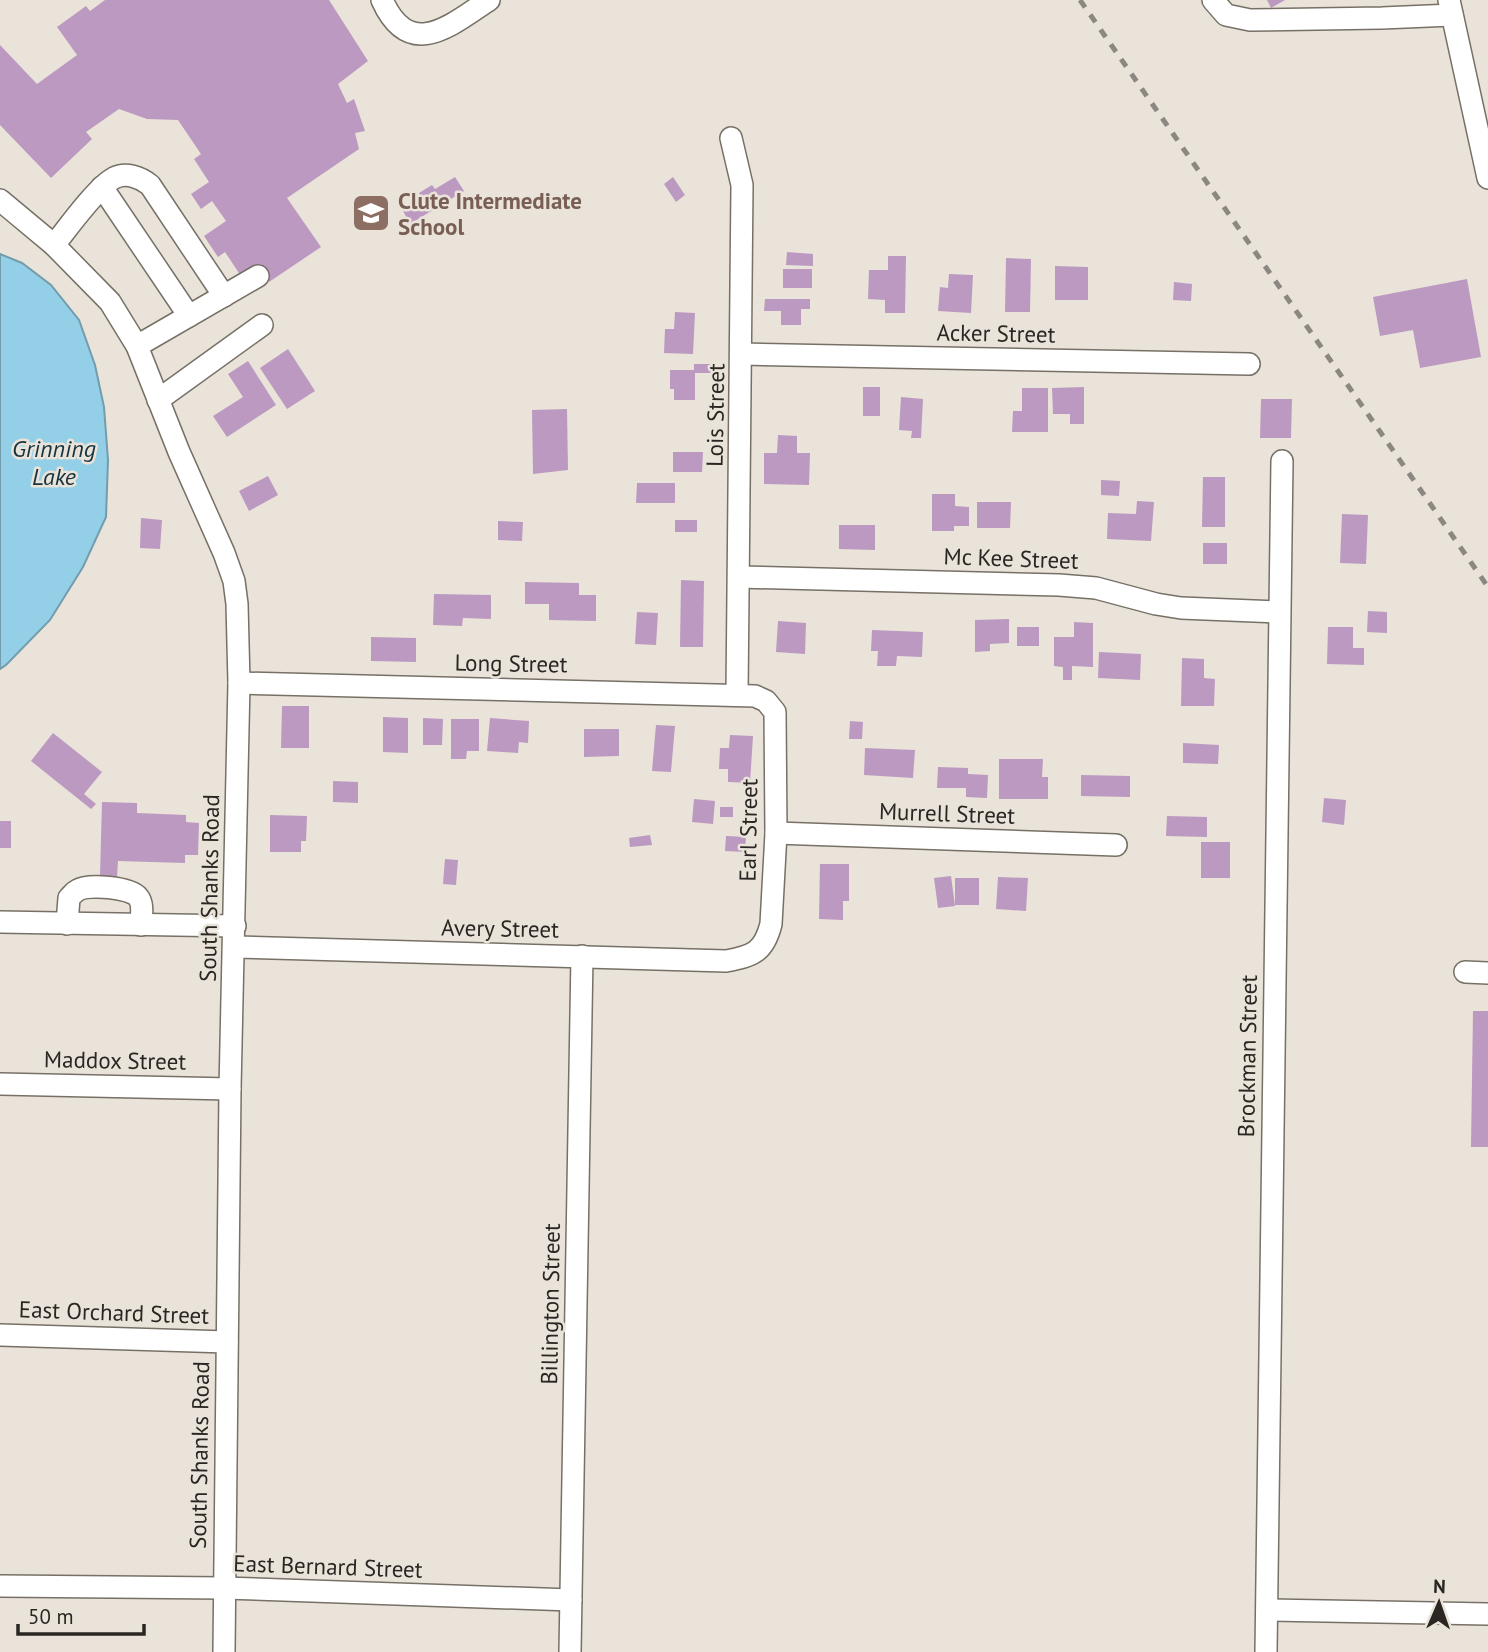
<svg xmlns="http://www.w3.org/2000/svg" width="1488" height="1652" viewBox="0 0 1488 1652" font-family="'PT Sans',sans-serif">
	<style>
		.water { fill: #93cfe7; stroke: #739cac; stroke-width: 2 }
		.building { fill: #bc99c1 }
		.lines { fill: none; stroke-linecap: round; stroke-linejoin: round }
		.minor-casing { stroke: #767066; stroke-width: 24 }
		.minor { stroke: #fff; stroke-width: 21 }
		.rail { stroke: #8c8781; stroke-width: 5; stroke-dasharray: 9 9; stroke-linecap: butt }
		.labels { text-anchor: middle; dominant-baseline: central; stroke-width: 5; stroke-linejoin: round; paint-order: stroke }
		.education-label { font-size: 23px; font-weight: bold; fill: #785e54; stroke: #eae3d9; text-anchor: start }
		.street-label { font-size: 23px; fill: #292623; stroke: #eae3d9 }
		.water-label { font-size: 24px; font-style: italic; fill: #16333e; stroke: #eae3d9 }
	</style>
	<rect width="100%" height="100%" fill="#eae3d9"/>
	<path class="water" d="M0,254l22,9 29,22 28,35 16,45 9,42 4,53 -2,57 -23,50 -33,53 -44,45 -6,4z"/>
	<g class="building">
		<path d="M105,0h224l39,61 -30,23 9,19 7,-4 11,32 -10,2 4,16 -72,49 34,49 -52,35 -7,-12 -17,12 -20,-30 -7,5 -14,-21 22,-15 -14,-20 -11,8 -10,-15 18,-12 -15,-23 7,-5 -23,-34 -31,-1 -28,-10 -33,23 6,7 -41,39 -51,-53v-80l37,39 40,-29 -20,-28 29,-21 4,5z"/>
		<path d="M1267,0h18l-14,8z"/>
		<path d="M455,177l9,14 -54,33 -7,-13 20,-12 -4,-6 13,-8 3,4z"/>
		<path d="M673,177l12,18 -9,7 -12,-18z"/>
		<path d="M787,252l26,2v12l-27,-1z"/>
		<path d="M888,256h18l-1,57h-20v-13l-17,-1 1,-29h19z"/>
		<path d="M1006,258l25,1 -1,53h-25z"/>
		<path d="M1055,266l33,1v33h-33z"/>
		<rect x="783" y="269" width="29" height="19"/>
		<path d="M949,274l24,1 -2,38 -33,-2 2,-24 8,1z"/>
		<path d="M1467,279l14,78 -61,11 -7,-38 -33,6 -7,-39z"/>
		<path d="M1174,282l18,2 -1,17 -18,-1z"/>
		<path d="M765,299h45v10h-9v16h-20v-14h-17z"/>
		<path d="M675,312l20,1 -2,41 -29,-1 1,-24h9z"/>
		<path d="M288,349l27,42 -28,18 -27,-41z"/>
		<path d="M248,361l28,44 -49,32 -14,-21 30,-19 -15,-23z"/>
		<path d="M694,364h17v9h-16v27h-21v-11h-4v-19h24z"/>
		<rect x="863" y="387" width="17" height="29"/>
		<path d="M1084,387v37h-14v-10h-17l-1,-26z"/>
		<path d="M1022,388h26v44h-36l1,-21h9z"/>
		<path d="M901,397l22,2 -2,39h-10l1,-7 -13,-1z"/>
		<path d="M1261,399h31l-1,39h-31z"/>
		<path d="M567,409l1,61 -35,4 -1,-64z"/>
		<path d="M778,435l19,1v17h13l-1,32 -45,-1v-31h13z"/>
		<path d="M673,452h30l-1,20h-29z"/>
		<path d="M268,476l10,19 -29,16 -10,-20z"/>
		<path d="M1203,477h22v50h-23z"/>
		<path d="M1101,480l19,1 -1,15 -18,-1z"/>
		<path d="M637,483h38v20h-39z"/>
		<path d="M932,494h23v12l14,1v19h-15v5h-22z"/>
		<path d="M1137,501l17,1 -3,39 -44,-2 1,-26 28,1z"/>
		<path d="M977,502h34l-1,26h-33z"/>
		<path d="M1342,514l26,1 -2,49 -26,-1z"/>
		<path d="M141,518l21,2 -2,29 -20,-1z"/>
		<rect x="675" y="520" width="22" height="12"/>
		<path d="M498,521l25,1 -1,19 -24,-1z"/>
		<path d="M839,525h36v25l-36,-1z"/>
		<rect x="1203" y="543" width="24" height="21"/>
		<path d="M681,580l23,1 -1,66h-23z"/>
		<path d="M525,582l54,1v12h17v26l-47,-1v-16h-24z"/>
		<path d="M434,594l57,1v24l-28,-1 -1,8 -29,-1z"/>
		<path d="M1368,611l19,1v21l-20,-1z"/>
		<path d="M637,612l21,1 -2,32 -21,-1z"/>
		<path d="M1009,619v24l-19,1v7l-15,1v-32z"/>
		<path d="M778,621l28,2 -1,31 -29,-2z"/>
		<path d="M1074,622l19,1v44l-21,-1v14h-9v-13l-9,-1v-29h20z"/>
		<rect x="1017" y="627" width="22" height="19"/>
		<path d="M1328,627h25v21h11v17l-37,-1z"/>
		<path d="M872,630l51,2 -1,25 -25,-1 -1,10h-19l1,-15h-7z"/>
		<path d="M371,637l45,1v24l-45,-1z"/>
		<path d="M1099,652l42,2 -1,26 -42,-2z"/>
		<path d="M1182,658l22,1v19l11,1 -1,27h-33z"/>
		<path d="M282,706h27v42h-28z"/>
		<path d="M383,717l25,1v35l-25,-1z"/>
		<path d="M423,718l20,1 -1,26h-19z"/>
		<path d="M490,718l39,3 -1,22 -9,-1 -1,11 -31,-2z"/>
		<path d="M451,719h28v32h-12l-1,8h-15z"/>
		<path d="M850,721l13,1 -1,17h-13z"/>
		<path d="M656,725l19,1 -4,46 -19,-1z"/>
		<path d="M584,729h35v27l-35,1z"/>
		<path d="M53,733l49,39 -18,22 12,10 -5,5 -60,-48z"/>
		<path d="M730,735l23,1 -3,47 -22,-1v-13h-9l1,-21h9z"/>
		<path d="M1183,743l36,2 -1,19 -35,-1z"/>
		<path d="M865,748l50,2 -2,28 -49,-3z"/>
		<path d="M999,759h44l-1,18h6v22h-49z"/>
		<path d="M938,767l30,1v6l20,1 -1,23 -21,-1v-9h-29z"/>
		<path d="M1081,775l49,1v21l-49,-1z"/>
		<path d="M333,781l25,1v21l-25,-1z"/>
		<path d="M1324,798l22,2 -2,25 -22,-3z"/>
		<path d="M694,799l21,2 -2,23 -21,-2z"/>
		<path d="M102,802l35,1v10l49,2v7l13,1 -1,32h-13v8l-67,-2 -1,16 -17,-1z"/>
		<rect x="720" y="807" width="13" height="10"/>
		<path d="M270,815l37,1 -1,25h-5v11h-31z"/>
		<path d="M1167,816l40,1v20l-41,-1z"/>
		<rect x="0" y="821" width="11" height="27"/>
		<path d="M650,835l2,10 -22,2 -1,-9z"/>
		<path d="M726,836l20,1 -1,15 -20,-1z"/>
		<rect x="1201" y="842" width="29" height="36"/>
		<path d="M445,859l13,1 -2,25 -13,-1z"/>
		<path d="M820,864h29v37h-6v19l-24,-1z"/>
		<path d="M951,876l4,30 -17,2 -4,-30z"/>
		<path d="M998,877l30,1 -2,33 -30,-2z"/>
		<rect x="955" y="878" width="24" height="27"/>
		<path d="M1473,1011h15v136h-17z"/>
	</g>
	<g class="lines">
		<defs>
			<g id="minor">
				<path d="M382,0c28,62 69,25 107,0"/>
				<path d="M1213,0l13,15 24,5 132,-2 70,-3"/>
				<path d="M1449,0l39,178"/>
				<path d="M731,138l11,47 -5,510"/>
				<path d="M102,187l87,129"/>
				<path d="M0,200l54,45 56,57 27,44 42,106 45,101 10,28 3,23 2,79 -9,406 -6,563"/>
				<path d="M54,245c13,-16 43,-58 60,-67 12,-6 26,-1 36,7l74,111"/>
				<path d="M137,346l121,-70"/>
				<path d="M742,354l507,10"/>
				<path d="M158,400l104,-75"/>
				<path d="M739,577l320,8 37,3 60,16 25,4 97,4"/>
				<path d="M776,833l340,12"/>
				<path d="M0,922l235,4"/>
				<path d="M67,924l2,-26c3,-3 5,-6 9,-8 10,-6 52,-3 60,7 6,7 3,20 3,28"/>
				<path d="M235,947l491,14c27,-5 38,-9 45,-37l5,-91 -1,-121 -9,-11 -11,-5 -516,-13"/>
				<path d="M1465,972l23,1"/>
				<path d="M0,1084l230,5"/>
				<path d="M0,1335l227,7"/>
				<path d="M0,1586l224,2 347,12"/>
				<path d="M1268,1610l220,4"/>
				<path d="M570,1652l12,-696"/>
				<path d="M1266,1652l16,-1191"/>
			</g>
		</defs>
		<use href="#minor" class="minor-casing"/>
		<use href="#minor" class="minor"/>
		<path class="rail" d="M1080,0l408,587"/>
	</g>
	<defs>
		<symbol id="school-square" viewBox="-11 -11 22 22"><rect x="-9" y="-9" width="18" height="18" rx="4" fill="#8d6e63" stroke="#eae3d9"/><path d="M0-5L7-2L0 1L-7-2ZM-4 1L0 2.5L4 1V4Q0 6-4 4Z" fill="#fff"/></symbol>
	</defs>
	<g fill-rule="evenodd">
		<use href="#school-square" x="349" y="191" width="44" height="44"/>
	</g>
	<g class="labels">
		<g class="education-label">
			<text x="398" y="200">Clute Intermediate<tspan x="398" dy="26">School</tspan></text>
		</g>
		<g class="street-label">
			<text transform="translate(996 333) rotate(1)">Acker Street</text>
			<text transform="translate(715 415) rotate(-89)">Lois Street</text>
			<text transform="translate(1011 558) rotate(2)">Mc Kee Street</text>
			<text transform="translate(511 663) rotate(1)">Long Street</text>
			<text transform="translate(947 813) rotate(2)">Murrell Street</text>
			<text transform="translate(748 830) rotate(-89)">Earl Street</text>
			<text transform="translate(209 888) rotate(-89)">South Shanks Road</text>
			<text transform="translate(500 928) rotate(1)">Avery Street</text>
			<text transform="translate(1247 1056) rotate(-89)">Brockman Street</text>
			<text transform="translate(115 1060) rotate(1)">Maddox Street</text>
			<text transform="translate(550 1304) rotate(-89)">Billington Street</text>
			<text transform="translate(114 1312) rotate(2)">East Orchard Street</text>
			<text transform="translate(199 1455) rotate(-89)">South Shanks Road</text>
			<text transform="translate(328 1566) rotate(2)">East Bernard Street</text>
		</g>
		<g class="water-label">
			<text x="54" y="448">Grinning<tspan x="54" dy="28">Lake</tspan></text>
		</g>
	</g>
	<g transform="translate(1439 1603) rotate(2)" stroke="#eae3d9" stroke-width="5" paint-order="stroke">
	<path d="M0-5L12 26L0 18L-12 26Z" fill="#292623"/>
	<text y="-10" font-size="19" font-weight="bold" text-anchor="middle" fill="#292623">N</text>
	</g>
	<path d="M18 1624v10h126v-10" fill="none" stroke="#292623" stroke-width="3.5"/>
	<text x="28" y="1624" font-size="21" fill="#292623" stroke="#eae3d9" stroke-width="5" paint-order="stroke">50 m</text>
</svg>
